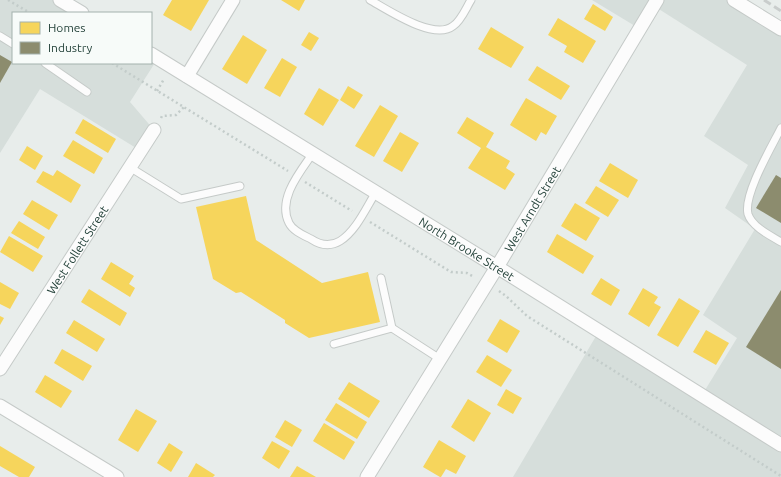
<svg xmlns="http://www.w3.org/2000/svg" width="781" height="477" viewBox="0 0 781 477" font-family="Ubuntu,sans-serif">
	<style>
		.built { fill: #d6dedb }
		.homes { fill: #f6d55c }
		.industry { fill: #8c8c6e }
		.lines { fill: none; stroke-linecap: round; stroke-linejoin: round }
		.service-casing { stroke: #c5cac8; stroke-width: 9 }
		.minor-casing { stroke: #c5cac8; stroke-width: 15 }
		.path { stroke: #c3ccca; stroke-width: 2.5; stroke-dasharray: 2 3; stroke-linecap: butt }
		.service { stroke: #fcfcfc; stroke-width: 7 }
		.minor { stroke: #fcfcfc; stroke-width: 13 }
		.rail { stroke: #c9cdcc; stroke-width: 3; stroke-dasharray: 8 4; stroke-linecap: butt }
		.labels { text-anchor: middle; dominant-baseline: central; stroke-width: 4; stroke-linejoin: round; paint-order: stroke }
		.street-label { font-size: 12px; fill: #24423a; stroke: #f7fbf9 }
	</style>
	<rect width="100%" height="100%" fill="#e8edeb"/>
	<g class="built">
		<path d="M0,0h60l22,13h-69v50h138v-9l7,4 -28,44 24,28 -13,21 -101,-62 -40,64z"/>
		<path d="M592,0h142l47,29v448h-268l86,-146 103,64 35,-57 -34,-23 52,-86 -30,-21 23,-43 -44,-29 43,-71 -93,-59 -14,23z"/>
	</g>
	<g class="homes">
		<path d="M172,0h37l-18,31 -28,-16z"/>
		<path d="M281,0h24l-6,11z"/>
		<path d="M593,4l20,13 -8,14 -21,-12z"/>
		<path d="M558,18l38,23 -13,22 -19,-11 3,-6 -19,-11z"/>
		<path d="M491,27l33,20 -13,21 -33,-19z"/>
		<path d="M309,32l10,6 -8,13 -10,-6z"/>
		<path d="M243,35l24,15 -20,34 -25,-15z"/>
		<path d="M282,58l15,9 -17,30 -16,-9z"/>
		<path d="M537,66l33,20 -9,14 -33,-20z"/>
		<path d="M348,86l15,9 -9,14 -14,-9z"/>
		<path d="M319,88l20,12 -16,26 -19,-12z"/>
		<path d="M526,98l31,18 -11,19 -5,-3 -5,9 -26,-16z"/>
		<path d="M380,105l18,11 -24,41 -19,-11z"/>
		<path d="M467,117l27,16 -8,14 24,14 -4,7 9,6 -10,16 -37,-22 13,-20 -24,-15z"/>
		<path d="M83,119l33,20 -8,14 -33,-20z"/>
		<path d="M400,132l19,11 -17,29 -19,-11z"/>
		<path d="M73,140l30,18 -9,16 -31,-18z"/>
		<path d="M27,146l16,10 -8,14 -16,-10z"/>
		<path d="M610,163l28,17 -10,18 -29,-17z"/>
		<path d="M57,170l24,15 -10,18 -35,-21 7,-11 10,5z"/>
		<path d="M596,186l23,14 -11,17 -23,-14z"/>
		<path d="M246,196l10,44 66,43 46,-11 12,50 -71,16 -24,-15v-3l-44,-28 -5,1 -23,-14 -17,-72z"/>
		<path d="M32,200l26,15 -9,15 -26,-16z"/>
		<path d="M575,203l25,15 -14,23 -25,-15z"/>
		<path d="M19,221l26,16 -7,12 -27,-16z"/>
		<path d="M557,234l37,22 -11,18 -36,-22z"/>
		<path d="M9,236l34,20 -10,16 -33,-20z"/>
		<path d="M111,262l23,14 -5,8 6,4 -5,9 -29,-18z"/>
		<path d="M601,278l19,12 -9,16 -20,-12z"/>
		<path d="M0,282l19,11 -9,16 -10,-5z"/>
		<path d="M643,288l15,9 -4,6 7,4 -12,20 -21,-13z"/>
		<path d="M89,289l38,24 -7,13 -39,-24z"/>
		<path d="M679,298l21,13 -22,36 -21,-12z"/>
		<path d="M0,316l4,2 -4,7z"/>
		<path d="M500,319l20,12 -13,22 -20,-12z"/>
		<path d="M74,320l31,19 -8,13 -31,-19z"/>
		<path d="M706,330l23,13 -13,22 -23,-13z"/>
		<path d="M62,349l30,17 -9,15 -29,-18z"/>
		<path d="M487,355l25,15 -11,17 -25,-15z"/>
		<path d="M45,375l27,16 -11,17 -26,-16z"/>
		<path d="M349,382l31,19 -11,17 -31,-19z"/>
		<path d="M506,389l16,9 -9,16 -16,-9z"/>
		<path d="M468,399l23,14 -17,29 -23,-15z"/>
		<path d="M336,403l31,19 -10,17 -32,-19z"/>
		<path d="M136,409l21,12 -19,31 -20,-12z"/>
		<path d="M285,420l17,10 -10,17 -17,-10z"/>
		<path d="M324,423l31,19 -11,18 -31,-19z"/>
		<path d="M439,440l27,16 -10,18 -10,-5 -5,8h-1l-17,-10z"/>
		<path d="M272,441l18,10 -11,18 -17,-11z"/>
		<path d="M169,443l14,9 -12,20 -14,-9z"/>
		<path d="M0,446l35,21 -6,10h-10l-19,-11z"/>
		<path d="M196,463l19,12 -2,2h-25z"/>
		<path d="M297,466l19,11h-26z"/>
	</g>
	<g class="industry">
		<path d="M0,55l12,7 -12,21z"/>
		<path d="M776,175l5,3v45l-25,-15z"/>
		<path d="M781,290v79l-35,-22z"/>
	</g>
	<g class="lines">
		<defs>
			<g id="service">
				<path d="M370,0c18,10 64,41 83,26 8,-5 13,-18 18,-26"/>
				<path d="M0,36l13,8"/>
				<path d="M45,63l42,29"/>
				<path d="M781,128c-9,18 -38,67 -33,86 4,13 23,22 33,28"/>
				<path d="M313,153c-13,19 -36,46 -24,70 4,8 14,12 22,16 9,6 19,8 29,2 16,-10 26,-33 36,-49"/>
				<path d="M131,168l50,31 59,-13"/>
				<path d="M381,278l11,50"/>
				<path d="M334,344l58,-16 48,31"/>
			</g>
			<g id="minor">
				<path d="M60,0l22,13"/>
				<path d="M734,0l47,29"/>
				<path id="s1" d="M151,54l346,213 284,178"/>
				<path d="M187,76l46,-76"/>
				<path id="s2" d="M0,369l154,-239"/>
				<path d="M0,406l117,71"/>
				<path id="s3" d="M367,477l130,-210 160,-267"/>
			</g>
		</defs>
		<use href="#service" class="service-casing"/>
		<use href="#minor" class="minor-casing"/>
		<g class="path">
			<path d="M8,0l22,13"/>
			<path d="M112,63l176,108"/>
			<path d="M157,91l7,-12"/>
			<path d="M161,118l1,-2 14,-1 8,-8"/>
			<path d="M305,182l47,29"/>
			<path d="M370,222l81,50 16,1 7,4"/>
			<path d="M499,291l7,5 21,20 254,160"/>
		</g>
		<use href="#service" class="service"/>
		<use href="#minor" class="minor"/>
		<path class="rail" d="M764,0l17,11"/>
	</g>
	<g class="labels">
		<g class="street-label">
			<text stroke="none"><textPath href="#s3" startOffset="315">West Arndt Street</textPath></text>
			<text stroke="none"><textPath href="#s1" startOffset="371">North Brooke Street</textPath></text>
			<text stroke="none"><textPath href="#s2" startOffset="142">West Follett Street</textPath></text>
		</g>
	</g>
	<rect x="12" y="12" width="140" height="52" fill="#f7fbf9" stroke="#a3b1ad"/>
	<rect x="20" y="22" width="20" height="12" fill="#f6d55c" stroke="#a3b1ad"/>
	<text x="48" y="32" font-size="12" fill="#24423a">Homes</text>
	<rect x="20" y="42" width="20" height="12" fill="#8c8c6e" stroke="#a3b1ad"/>
	<text x="48" y="52" font-size="12" fill="#24423a">Industry</text>
</svg>
